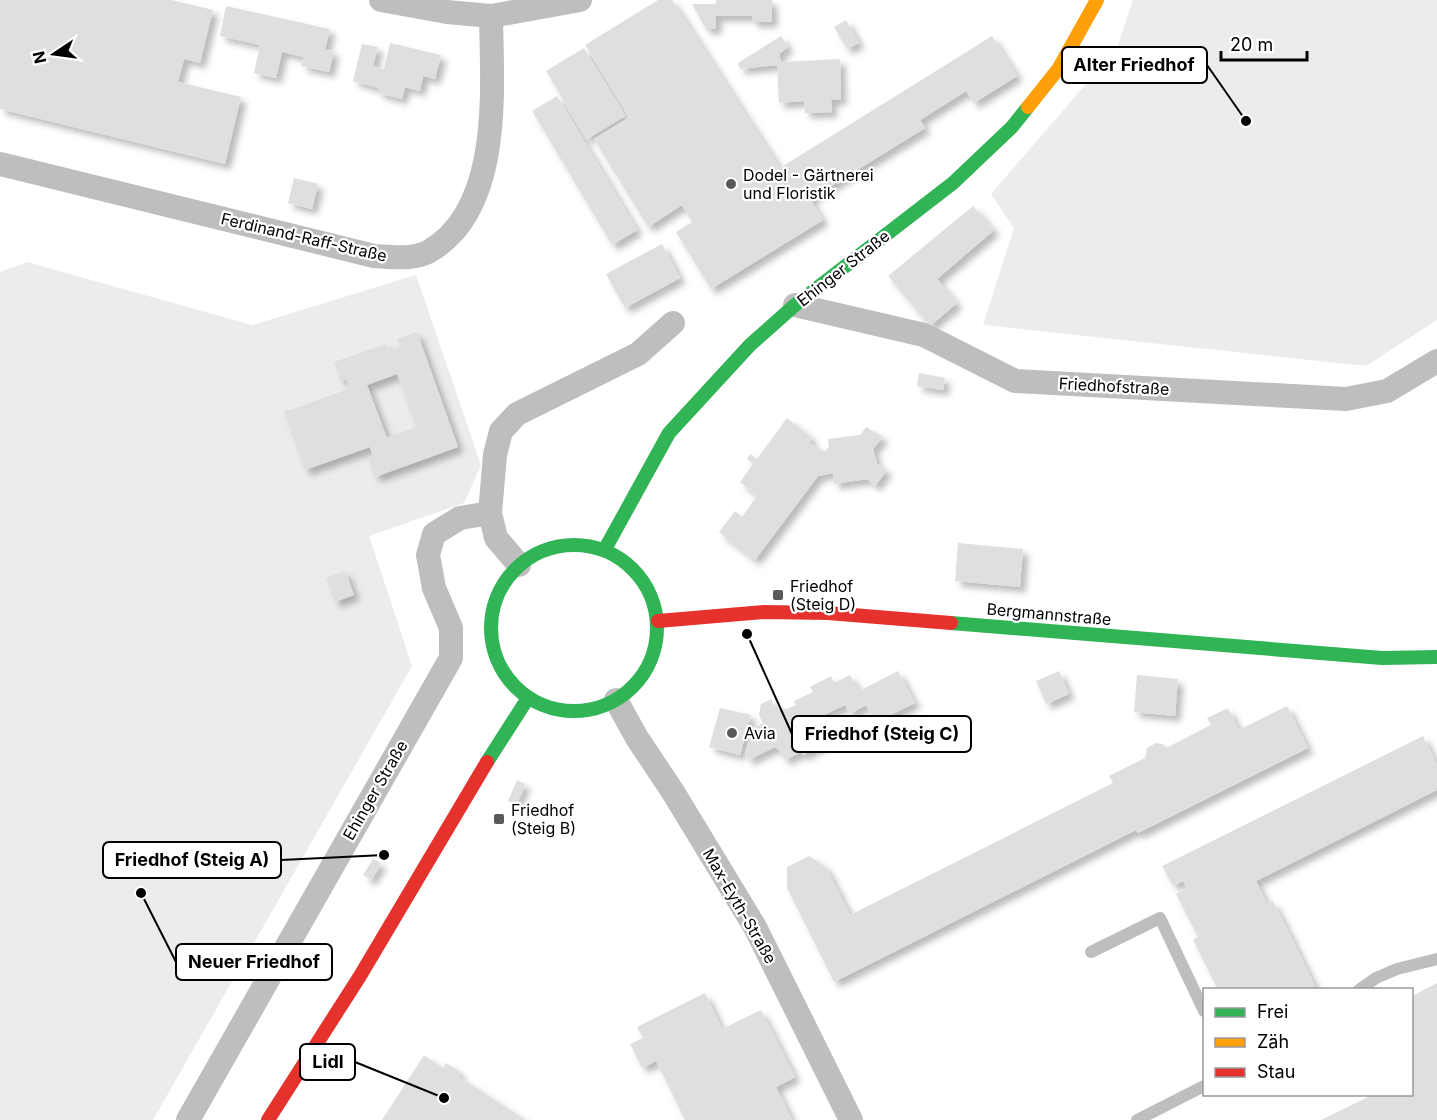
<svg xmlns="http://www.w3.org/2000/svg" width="1437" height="1120" viewBox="0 0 1437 1120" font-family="Inter,sans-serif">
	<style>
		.green { fill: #ececec }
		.building { fill: #dfdfdf; fill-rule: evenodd; filter: url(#shadow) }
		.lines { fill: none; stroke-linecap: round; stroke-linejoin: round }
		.lane { stroke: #bebebe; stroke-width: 12 }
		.street { stroke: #bebebe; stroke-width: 24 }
		.fast { stroke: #30b455; stroke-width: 14 }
		.slow { stroke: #ff9f0a; stroke-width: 14 }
		.jam { stroke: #e5322d; stroke-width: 14 }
		.poi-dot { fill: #595959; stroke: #fff; stroke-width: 2 }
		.labels { text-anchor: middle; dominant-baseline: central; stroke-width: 4.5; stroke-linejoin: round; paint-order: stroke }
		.poi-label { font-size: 16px; fill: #000; stroke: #fff; text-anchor: start }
		.street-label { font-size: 16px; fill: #000; stroke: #fff }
		.leader { fill: none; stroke: #000; stroke-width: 2 }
		.callout-dot { fill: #000; stroke: #fff; stroke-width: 2 }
		.callout { fill: #fff; stroke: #000; stroke-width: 2 }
		.callout-label { font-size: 18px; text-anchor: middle; font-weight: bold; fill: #000 }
	</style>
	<defs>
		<filter id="shadow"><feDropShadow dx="5.5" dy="5.5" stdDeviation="3" flood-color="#0004"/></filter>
	</defs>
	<rect width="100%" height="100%" fill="#fff"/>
	<g class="green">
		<path d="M1133,0h304v320l-71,46 -383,-41 31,-97 -23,-34 126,-146z"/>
		<path d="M27,262l225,63 164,-50 65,190 -17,38 -95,33 43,130 -259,454h-153v-848z"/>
	</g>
	<g class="building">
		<path d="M0,0h172l41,10 -13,53 -16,-4 -6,23 63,15 -16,67 -225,-55z"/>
		<path d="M658,0h14l108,168 212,-132 25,40 -43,27 -8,-12 -46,29 5,8 -115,71 13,21 -112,69 -35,-57 16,-10 -10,-17 -34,22 -54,-88 36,-22 -45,-72z"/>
		<path d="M716,0h56v22h-20v-6h-36v13h-10l-14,-25h24z"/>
		<path d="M226,6l104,23 -5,21 9,1 -5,21 -28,-6 3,-9 -22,-5 -6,26 -22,-5 6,-28 -40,-9z"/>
		<path d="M846,20l13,23 -12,6 -13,-22z"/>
		<path d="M781,36l7,11 -9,7 2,8 59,-3 1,41h-10l1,12 -27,1 -1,-12 -25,2 -2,-38 -37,4 -2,-6z"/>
		<path d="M390,43l51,12 -6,24 -12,-3 -3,15 -15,-4 -3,12 -24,-6 1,-5 -26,-7 9,-37 16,3 -5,19 11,3z"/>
		<path d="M584,48l41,68 -38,23 -41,-68z"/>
		<path d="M557,96l80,134 -25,15 -80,-134z"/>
		<path d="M294,178l24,6 -6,25 -24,-6z"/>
		<path d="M973,206l21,24 -57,49 20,24 -27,23 -42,-50z"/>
		<path d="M662,244l18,34 -55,30 -19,-34z"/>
		<path d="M417,332l41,115 -83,30 -7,-19 5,-2 -3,-9 -65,23 -21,-58 65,-23 -3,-10 -5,2 -7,-19 52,-18 3,7 11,-4 -3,-8zM397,374l19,53 -29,11 -20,-53z"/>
		<path d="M919,373l26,5 -2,12 -26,-4z"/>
		<path d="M787,418l25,20 -3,4 15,10 5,-5 -1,-8 32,-4 6,-8 17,10 -10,12 4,15 10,6 -12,16 -8,-7 -33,5 -1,-11 -15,3 -63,84 -36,-28 16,-21 7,6 15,-21 -17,-14 13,-18 -6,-5 3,-5 7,5z"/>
		<path d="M958,543l65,6 -3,38 -65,-6z"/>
		<path d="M345,571l9,24 -19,7 -9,-24z"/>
		<path d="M898,671l17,32 -40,20 -9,-18 -16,9 -5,-9 -21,10 3,5 -9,4 10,18 -25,13 -2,-3 -16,8 -6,-10 -4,-3 -27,13 -3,-6 8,-26 10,-5 -4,-8 2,-11 10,-5 5,12 5,-3 6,1 9,-4 -2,-4 19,-9 -3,-5 21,-11 3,7 16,-8 9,16z"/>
		<path d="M1059,671l10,23 -23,10 -10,-23z"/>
		<path d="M1137,675l41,4 -3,37 -41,-4z"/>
		<path d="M1287,706l21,42 -170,85 -2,-3 -302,152 -47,-94v-21l22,-11 17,11 24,48 263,-132 -4,-7 36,-18 2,-10 9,-5 6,1 4,4 45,-23 -4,-7 21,-10 11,22z"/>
		<path d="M720,708l31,7 -11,40 -31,-8z"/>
		<path d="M1423,736l14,29v25l-181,91 11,23 6,-3 44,89h-99l-25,-50 5,-3 -22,-43 11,-5 -4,-8 -10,5 -11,-20z"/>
		<path d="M517,780l8,4 -9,21 -8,-4z"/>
		<path d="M373,859l8,4 -10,17 -8,-5z"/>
		<path d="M1437,983v137h-116l51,-25h40v-99z"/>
		<path d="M705,993l17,36 39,-19 34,67 -19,10 16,33h-107l-29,-59 -14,7 -12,-24 13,-6 -6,-11z"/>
		<path d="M424,1055l19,13 3,-5 14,9 -2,4 68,44h-144z"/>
	</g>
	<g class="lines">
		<g class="lane">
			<path d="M1091,952l69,-34 44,93"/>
			<path d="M1359,990l17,-12 21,-9 40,-10"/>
			<path d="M1137,1120l67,-34"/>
		</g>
		<g class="street">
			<path d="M381,0l66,12 44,4 89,-16"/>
			<path d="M0,164l374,92c17,1 38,4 54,-4 75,-42 64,-163 63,-236"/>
			<path d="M795,305l129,30 91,46 331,18 41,-8 50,-30"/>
			<path d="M519,565l-23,-27 -6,-25 5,-58 6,-24 16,-17 121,-60 35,-31"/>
			<path d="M616,700l21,38 36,54 82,135 96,193"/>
			<path d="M188,1120l263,-462v-30l-17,-40 -6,-33 6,-21 26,-16 30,-5"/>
		</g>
		<g class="fast">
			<circle cx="574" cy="628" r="83"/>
			<path d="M605,549l64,-116 81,-88 45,-40 158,-122 59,-56 16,-20"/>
			<path d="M951,623l431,35 55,-1"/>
			<path d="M487,762l41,-64"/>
		</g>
		<path class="slow" d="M1028,107l31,-39 38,-68"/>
		<g class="jam">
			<path d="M658,621l106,-9 64,1 123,10"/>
			<path d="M268,1120l92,-144 127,-214"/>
		</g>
	</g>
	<g class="poi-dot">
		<circle cx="731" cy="184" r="6"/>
		<rect x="772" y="589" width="12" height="12" rx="3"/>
		<circle cx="732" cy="733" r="6"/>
		<rect x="493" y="813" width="12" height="12" rx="3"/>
	</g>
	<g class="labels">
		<g class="poi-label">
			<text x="743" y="175">Dodel - Gärtnerei<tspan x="743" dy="18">und Floristik</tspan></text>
			<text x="790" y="586">Friedhof<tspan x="790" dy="18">(Steig D)</tspan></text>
			<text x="744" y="733">Avia</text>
			<text x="511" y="810">Friedhof<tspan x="511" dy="18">(Steig B)</tspan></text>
		</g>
		<g class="street-label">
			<text transform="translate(304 237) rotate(13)">Ferdinand-Raff-Straße</text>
			<text transform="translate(843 268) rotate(-38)">Ehinger Straße</text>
			<text transform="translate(1114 386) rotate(3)">Friedhofstraße</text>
			<text transform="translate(1049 614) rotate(5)">Bergmannstraße</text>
			<text transform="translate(375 790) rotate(-60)">Ehinger Straße</text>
			<text transform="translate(740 906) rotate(60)">Max-Eyth-Straße</text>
		</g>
	</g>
	<path class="leader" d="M1246 121L1207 65M747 634L792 734M384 855L281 860M141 893L176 962M444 1098L355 1062"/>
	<g class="callout-dot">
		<circle cx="1246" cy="121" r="6"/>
		<circle cx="747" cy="634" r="6"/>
		<circle cx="384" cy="855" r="6"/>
		<circle cx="141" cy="893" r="6"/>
		<circle cx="444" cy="1098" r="6"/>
	</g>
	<g class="callout">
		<rect x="1062" y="47" width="145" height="36" rx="6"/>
		<rect x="792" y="716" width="179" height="36" rx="6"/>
		<rect x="103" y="842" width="178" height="36" rx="6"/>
		<rect x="176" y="944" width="156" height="36" rx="6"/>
		<rect x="300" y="1044" width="55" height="36" rx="6"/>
	</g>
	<g class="callout-label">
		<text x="1134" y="71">Alter Friedhof</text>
		<text x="882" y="740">Friedhof (Steig C)</text>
		<text x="192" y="866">Friedhof (Steig A)</text>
		<text x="254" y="968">Neuer Friedhof</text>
		<text x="328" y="1068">Lidl</text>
	</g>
	<rect x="1203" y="988" width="210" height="108" fill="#ffffff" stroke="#999999" stroke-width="1.5"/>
	<rect x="1215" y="1008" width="30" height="9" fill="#30b455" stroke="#999999" stroke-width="1.5"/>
	<text x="1257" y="1018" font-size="18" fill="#000000">Frei</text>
	<rect x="1215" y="1038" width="30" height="9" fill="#ff9f0a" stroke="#999999" stroke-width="1.5"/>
	<text x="1257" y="1048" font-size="18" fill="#000000">Zäh</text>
	<rect x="1215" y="1068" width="30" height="9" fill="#e5322d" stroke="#999999" stroke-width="1.5"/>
	<text x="1257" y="1078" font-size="18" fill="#000000">Stau</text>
	<g transform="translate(54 54) rotate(257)" stroke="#ffffff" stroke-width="4.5" paint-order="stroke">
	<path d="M0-4.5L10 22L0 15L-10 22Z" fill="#000000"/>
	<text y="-9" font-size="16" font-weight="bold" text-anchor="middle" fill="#000000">N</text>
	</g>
	<path d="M1221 51v9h86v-9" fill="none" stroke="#000000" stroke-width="3"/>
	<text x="1230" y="51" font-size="18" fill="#000000" stroke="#ffffff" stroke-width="4.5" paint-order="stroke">20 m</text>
</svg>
